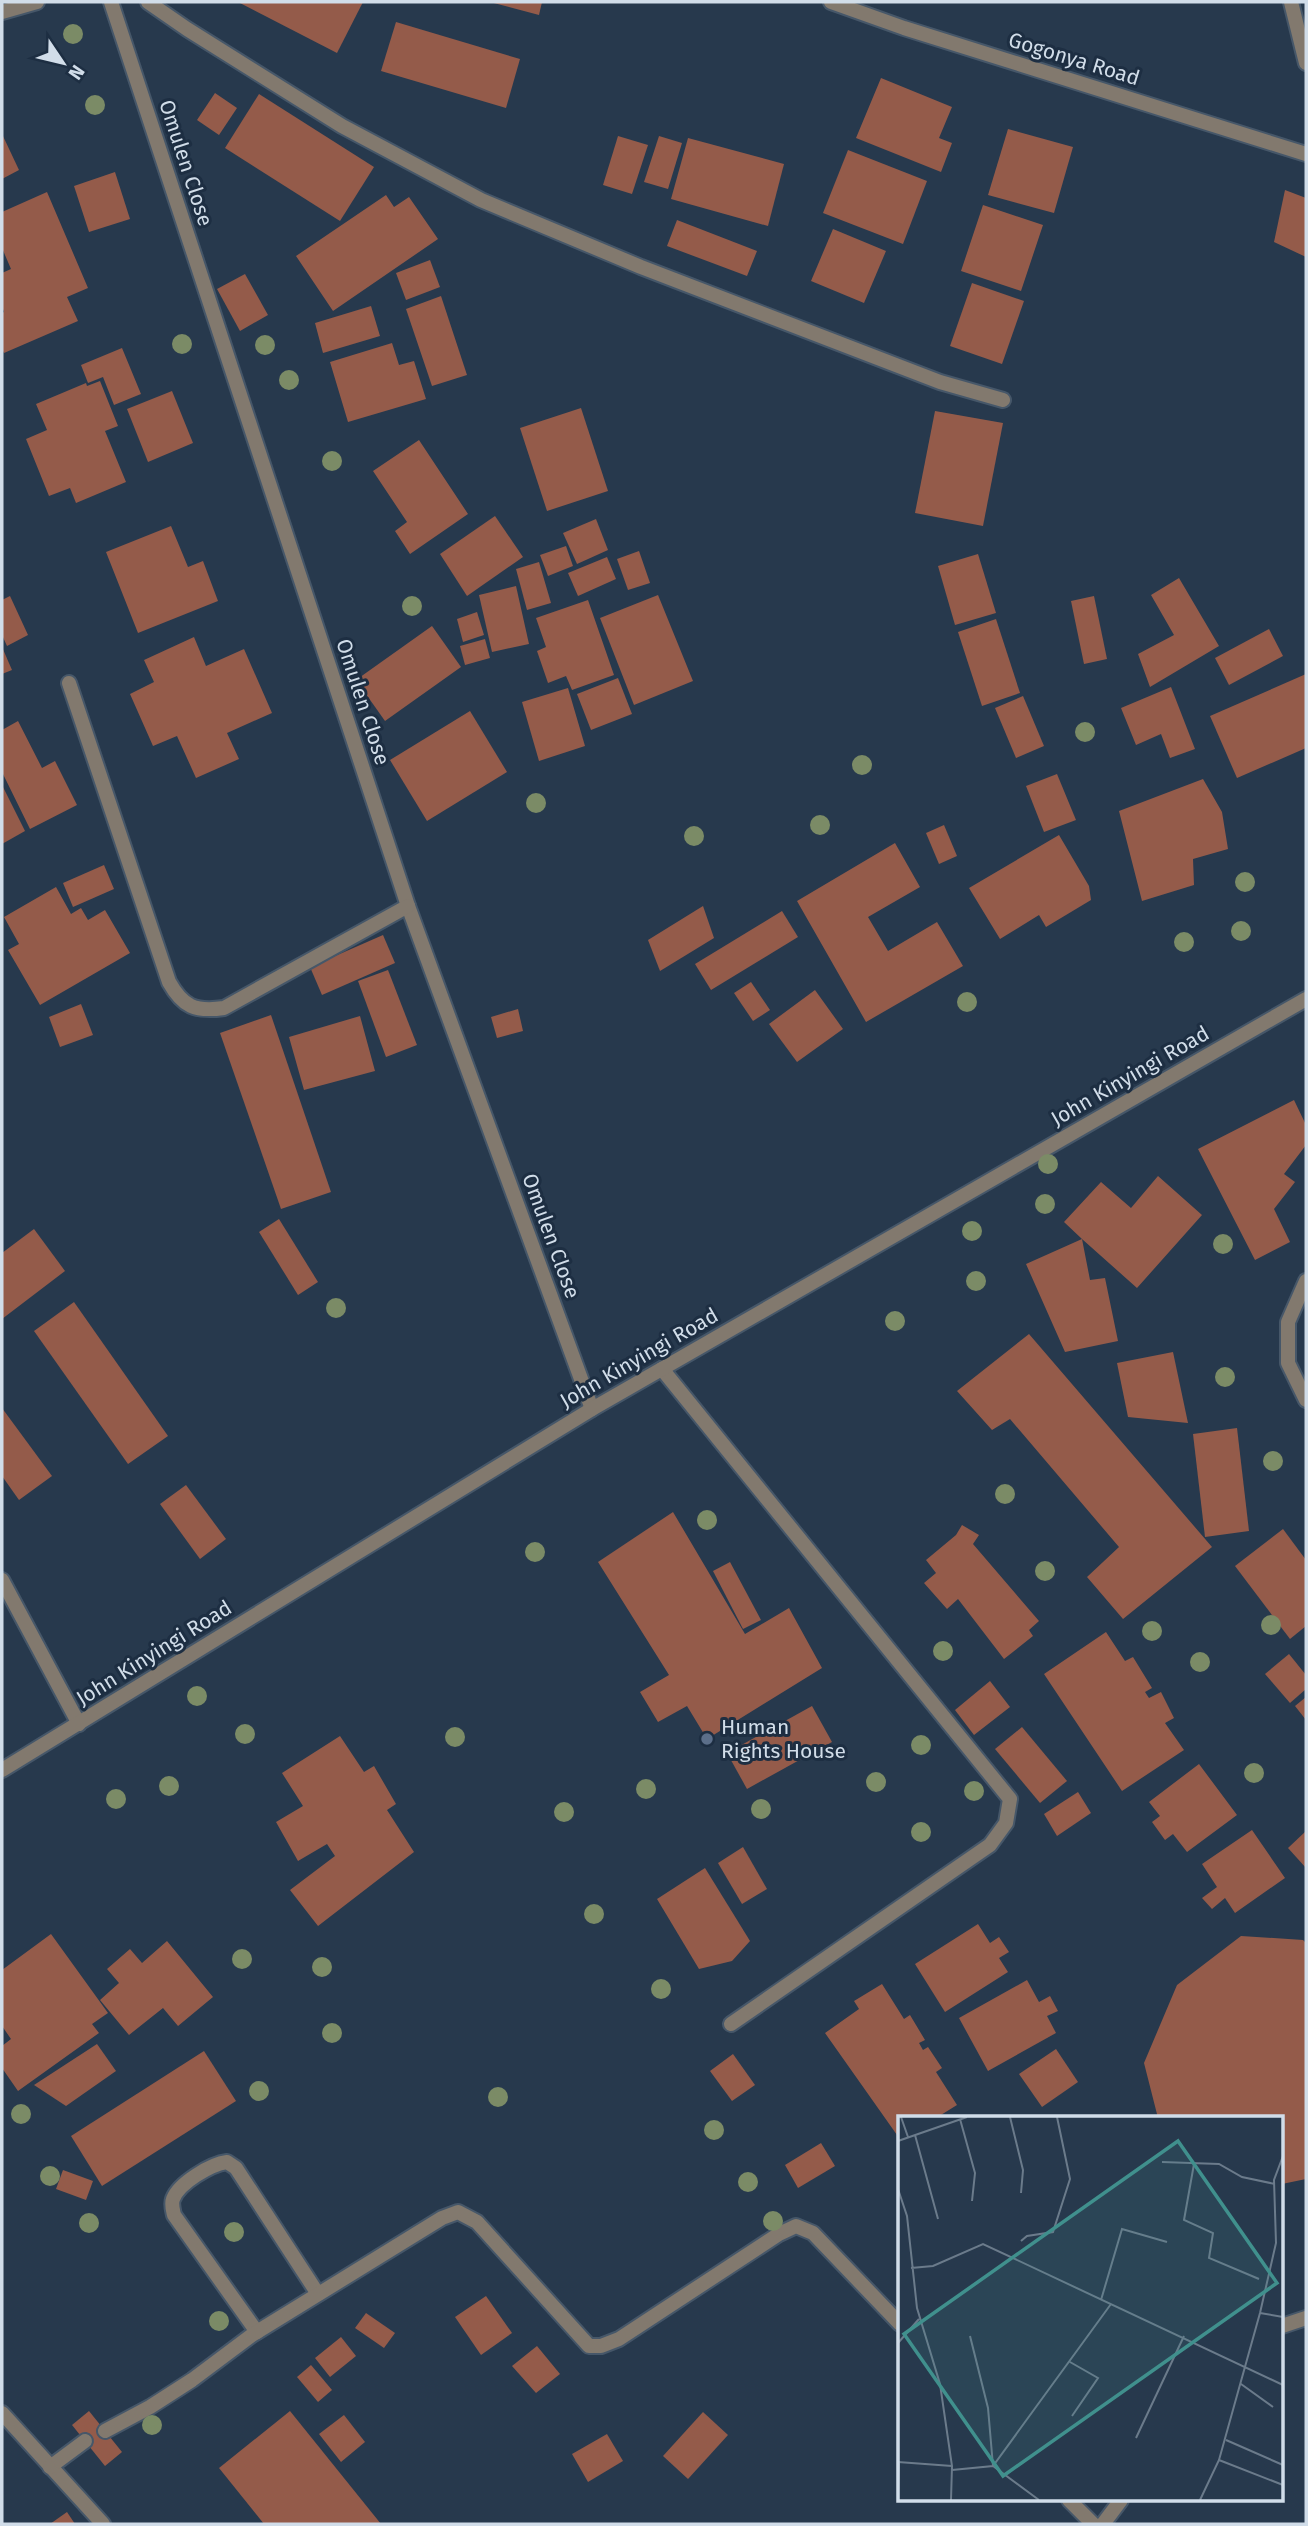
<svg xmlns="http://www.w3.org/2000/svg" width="1308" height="2526" viewBox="0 0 1308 2526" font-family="'Fira Sans',sans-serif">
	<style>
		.building { fill: #945b4a }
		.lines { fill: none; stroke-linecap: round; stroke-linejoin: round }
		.service-casing { stroke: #465769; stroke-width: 18 }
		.minor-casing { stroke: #465769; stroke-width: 18 }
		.service { stroke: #82796e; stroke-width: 14 }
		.minor { stroke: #82796e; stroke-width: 14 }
		.tree { fill: #7b8b66 }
		.service-dot { fill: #5c6f8a; stroke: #1d2e42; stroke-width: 2.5 }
		.labels { text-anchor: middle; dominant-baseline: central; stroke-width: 6; stroke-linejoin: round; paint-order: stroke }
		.street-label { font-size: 21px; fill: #d1dde9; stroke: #1d2e42 }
		.poi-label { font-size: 21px; fill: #d1dde9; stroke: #1d2e42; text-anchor: start }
		.inset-road { fill: none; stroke: #6b7b8b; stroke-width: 2 }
		.view { fill: #40908d; fill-opacity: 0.15; stroke: #40908d; stroke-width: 3.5 }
		.inset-edge { fill: none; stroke: #d1dde9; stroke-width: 3.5 }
	</style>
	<rect width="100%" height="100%" fill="#27394d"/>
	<g class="building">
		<path d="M238,2h125l-26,51z"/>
		<path d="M490,2h52l-3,13z"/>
		<path d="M396,22l124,37 -14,49 -125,-37z"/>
		<path d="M881,78l71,29 -13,31 13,5 -11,29 -85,-34z"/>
		<path d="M215,93l22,15 -18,27 -22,-15z"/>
		<path d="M259,94l115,73 -34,54 -115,-73z"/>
		<path d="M1008,129l65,18 -19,66 -66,-18z"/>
		<path d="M2,134l17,36 -17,9z"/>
		<path d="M618,136l30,9 -16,49 -29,-9z"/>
		<path d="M659,136l23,7 -14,46 -24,-7z"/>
		<path d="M688,138l96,26 -16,62 -97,-27z"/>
		<path d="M848,150l79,31 -24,63 -80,-31z"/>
		<path d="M115,172l15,47 -41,13 -15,-46z"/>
		<path d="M1285,190l21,8v59l-32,-15z"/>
		<path d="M47,192l41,96 -21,9 11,24 -74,32 -2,-4v-36l2,-1 -2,-6v-33l9,-4 -9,-21v-36z"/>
		<path d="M386,195l8,12 15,-10 29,42 -105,72 -37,-55z"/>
		<path d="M983,205l60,20 -22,66 -60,-20z"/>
		<path d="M677,220l80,31 -10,25 -80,-30z"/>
		<path d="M833,229l53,22 -22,52 -53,-22z"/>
		<path d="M430,260l10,27 -34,13 -10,-27z"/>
		<path d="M245,274l23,41 -28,16 -23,-42z"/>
		<path d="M972,283l52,18 -22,63 -52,-18z"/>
		<path d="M441,296l26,79 -35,11 -26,-77z"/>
		<path d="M371,306l9,30 -57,17 -8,-30z"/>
		<path d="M392,343l7,22 15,-4 12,38 -78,23 -18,-60z"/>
		<path d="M122,348l19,46 -27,11 -11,-28 -15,6 -7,-18z"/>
		<path d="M100,381l18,45 -13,5 21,51 -50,21 -6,-15 -21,8 -23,-57 21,-9 -11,-26 50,-21 1,3z"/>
		<path d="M172,391l21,52 -45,19 -21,-53z"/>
		<path d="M581,408l27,83 -61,20 -27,-83z"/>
		<path d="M935,411l68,12 -20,103 -68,-13z"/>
		<path d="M419,440l49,74 -58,40 -15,-23 12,-9 -34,-51z"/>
		<path d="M495,516l28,41 -56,39 -27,-42z"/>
		<path d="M596,519l12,31 -31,14 -14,-31z"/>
		<path d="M171,526l17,41 15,-6 15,40 -80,32 -32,-81z"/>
		<path d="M566,546l7,20 -25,10 -8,-21z"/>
		<path d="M639,551l11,32 -22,7 -11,-31z"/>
		<path d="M978,554l18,59 -41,12 -17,-59z"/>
		<path d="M607,557l9,22 -38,17 -10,-23z"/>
		<path d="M539,562l12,41 -24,7 -11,-41z"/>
		<path d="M1179,578l40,68 -69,41 -12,-33 36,-19 -23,-40z"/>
		<path d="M516,586l13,58 -37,8 -13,-57z"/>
		<path d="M658,595l35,86 -59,24 -34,-87z"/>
		<path d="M10,596l18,39 -21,11 -5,-11v-35z"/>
		<path d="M1094,596l13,63 -23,5 -13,-63z"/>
		<path d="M588,600l26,75 -42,15 -6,-14 -18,7 -11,-32 9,-4 -10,-29z"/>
		<path d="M477,612l7,23 -21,7 -6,-23z"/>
		<path d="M996,619l24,74 -38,13 -24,-74z"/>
		<path d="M432,626l29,41 -76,54 -29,-41z"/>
		<path d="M1269,629l14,27 -54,29 -14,-27z"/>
		<path d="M194,637l12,29 38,-17 28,64 -45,20 12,26 -43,19 -19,-42 -24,10 -23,-52 24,-12 -10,-22z"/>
		<path d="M485,639l5,19 -25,7 -5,-19z"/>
		<path d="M2,647l10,23 -10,4z"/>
		<path d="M1306,674v74l-69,30 -27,-62z"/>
		<path d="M618,678l14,36 -41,16 -14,-36z"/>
		<path d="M1171,687l24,62 -25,9 -9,-24 -25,11 -15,-37z"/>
		<path d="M568,688l17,58 -46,15 -17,-59z"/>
		<path d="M1023,696l21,50 -28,12 -21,-50z"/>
		<path d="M470,711l37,61 -80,49 -37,-61z"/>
		<path d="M18,721l24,47 13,-7 22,44 -47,24 -28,-57v-42z"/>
		<path d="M1057,774l19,46 -32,12 -18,-46z"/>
		<path d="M1203,779l19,33 6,37 -35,10 1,26 -52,16 -23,-90z"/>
		<path d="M2,785l23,46 -23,13z"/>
		<path d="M944,825l13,31 -18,8 -13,-31z"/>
		<path d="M1059,835l30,51 2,14 -45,27 -7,-12 -39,24 -31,-51z"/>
		<path d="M895,843l25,44 -52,30 20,34 49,-29 26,44 -97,56 -69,-121z"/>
		<path d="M104,865l10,24 -41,18 -10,-24z"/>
		<path d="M56,887l15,27 10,-6 7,12 17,-10 25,43 -90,52 -32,-55 11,-6 -15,-27z"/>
		<path d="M703,906l11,32 -54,33 -12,-31z"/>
		<path d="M782,911l16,26 -87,53 -16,-26z"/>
		<path d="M383,935l12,28 -73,32 -12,-28z"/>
		<path d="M388,970l29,75 -31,12 -28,-76z"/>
		<path d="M751,982l19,28 -17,11 -19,-28z"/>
		<path d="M815,990l28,39 -46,33 -28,-38z"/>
		<path d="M81,1004l12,31 -33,12 -11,-30z"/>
		<path d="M518,1009l5,22 -26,7 -6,-21z"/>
		<path d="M271,1015l60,177 -50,17 -61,-176z"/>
		<path d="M360,1016l15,55 -71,19 -15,-53z"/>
		<path d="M1294,1100l12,25v20l-22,29 11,8 -21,27 16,33 -35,18 -57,-111z"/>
		<path d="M1158,1176l44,39 -65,73 -55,-49 8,41 15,-2 13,63 -53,11 -39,-88 56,-25 -18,-17 37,-40 30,26z"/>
		<path d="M279,1219l39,63 -20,13 -39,-63z"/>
		<path d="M34,1229l31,42 -63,48v-66z"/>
		<path d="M74,1302l94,134 -40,28 -94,-133z"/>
		<path d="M1029,1334l183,213 -89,72 -36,-42 32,-30 -109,-128 -18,11 -35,-39z"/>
		<path d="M1173,1352l15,71 -60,-6 -11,-54z"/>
		<path d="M2,1408l50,68 -33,24 -17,-24z"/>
		<path d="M1237,1428l12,103 -44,6 -12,-103z"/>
		<path d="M186,1485l40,54 -26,20 -40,-55z"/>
		<path d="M673,1512l72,122 44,-26 33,60 -115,71 -20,-33 -29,16 -18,-30 29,-17 -71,-113z"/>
		<path d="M962,1525l17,10 -6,9 66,77 -10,9 4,6 -29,23 -46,-60 -11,10 -23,-26 12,-10 -10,-13 30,-25z"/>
		<path d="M1283,1529l23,31v66l-16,13 -55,-73z"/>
		<path d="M730,1562l31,58 -18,9 -30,-58z"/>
		<path d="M1106,1632l19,29 8,-4 19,31 -7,4 4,6 12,-6 13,26 -9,5 19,27 -62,41 -78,-117z"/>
		<path d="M1289,1654l17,21v14l-16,14 -25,-29z"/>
		<path d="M990,1681l20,26 -36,28 -19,-25z"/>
		<path d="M1306,1697v23l-11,-14z"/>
		<path d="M812,1706l20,36 -85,47 -20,-36z"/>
		<path d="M1022,1727l45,54 -27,22 -45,-54z"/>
		<path d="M340,1736l24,36 10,-6 22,38 -9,6 27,42 -96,74 -28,-36 45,-34 -8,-12 -29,17 -22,-39 27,-16 -21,-33z"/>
		<path d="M1199,1764l38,51 -50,37 -14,-18 -8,6 -13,-18 8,-6 -11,-14z"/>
		<path d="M1078,1792l13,21 -34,23 -13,-22z"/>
		<path d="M1252,1830l33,48 -50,35 -10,-15 -13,11 -10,-11 15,-11 -15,-23z"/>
		<path d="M1306,1831v37l-18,-20z"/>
		<path d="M743,1847l24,42 -25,15 -24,-41z"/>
		<path d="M705,1868l45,73 -18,20 -33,8 -42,-70z"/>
		<path d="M978,1924l12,19 9,-6 10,15 -10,6 9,14 -63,40 -30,-48z"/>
		<path d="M51,1934l57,79 -16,11 7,9 -81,58 -16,-23v-22l9,-7 -9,-13v-56z"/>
		<path d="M1241,1936l62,4 3,3v236l-24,5v-66h-124l-14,-55 33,-78z"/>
		<path d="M167,1941l46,56 -35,29 -15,-18 -34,27 -29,-35 19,-17 -12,-14 23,-20 12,14z"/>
		<path d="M1027,1980l12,22 11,-6 8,15 -11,5 9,17 -68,38 -29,-53z"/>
		<path d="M882,1984l22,35 6,-4 15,25 -6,3 4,7 5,-3 14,21 -6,4 21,33 -21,13h-10l-1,-3 -4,3h-21v15l-3,2 -72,-102 34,-24 -5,-8z"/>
		<path d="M97,2044l19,27 -50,35 -32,-21z"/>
		<path d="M1056,2049l22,33 -36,25 -23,-33z"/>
		<path d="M204,2051l32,50 -134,85 -31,-50z"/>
		<path d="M733,2054l22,31 -23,16 -22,-30z"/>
		<path d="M821,2143l14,23 -37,22 -13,-23z"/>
		<path d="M63,2170l30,11 -7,19 -30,-11z"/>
		<path d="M486,2296l26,37 -31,22 -26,-38z"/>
		<path d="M366,2313l29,20 -11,15 -29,-20z"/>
		<path d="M341,2337l15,19 -26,21 -15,-19z"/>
		<path d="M537,2346l23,28 -24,19 -24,-27z"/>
		<path d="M311,2365l21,25 -14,12 -21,-25z"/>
		<path d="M89,2411l33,41 -17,14 -33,-41z"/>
		<path d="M290,2411l91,113h-117l-45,-56z"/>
		<path d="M703,2412l25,23 -40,44 -25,-23z"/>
		<path d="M344,2415l21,27 -24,20 -22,-28z"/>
		<path d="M607,2434l16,27 -35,21 -16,-28z"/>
		<path d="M67,2512l8,12h-25z"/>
	</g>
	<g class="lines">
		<defs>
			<g id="service">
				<path d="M1282,2326l24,-8"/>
				<path d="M257,2332l-83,-117c-1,-5 -3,-11 -1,-16 6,-16 38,-35 54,-37l9,6 82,126"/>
			</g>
			<g id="minor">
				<path d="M111,2l297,904 184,503"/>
				<path d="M148,2l39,27 155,97 139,74 160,67 299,115 63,18"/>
				<path d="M831,2l73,26 402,126"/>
				<path d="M1291,2l15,61"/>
				<path d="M2,12l35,-10"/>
				<path d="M69,683l100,299c14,25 26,30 55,26l184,-102"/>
				<path d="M1306,1281l-18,41v41l18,37"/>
				<path d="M662,1369l348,430 -4,24 -16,22 -259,179"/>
				<path d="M2,1580l77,144"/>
				<path d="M2,1770l590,-361 714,-410"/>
				<path d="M2,2413l101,111"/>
				<path d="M105,2431l45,-24 42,-27 60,-45 190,-117 16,-6 19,10 112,124h12l18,-7 160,-105 17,-8 17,7 87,91"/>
				<path d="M50,2467l35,-26"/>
				<path d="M1069,2500l24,24"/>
				<path d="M1103,2524l18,-24"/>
			</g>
		</defs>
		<use href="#service" class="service-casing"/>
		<use href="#minor" class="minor-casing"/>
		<use href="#service" class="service"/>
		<use href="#minor" class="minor"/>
	</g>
	<g class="tree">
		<circle cx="73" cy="34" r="10"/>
		<circle cx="95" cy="105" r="10"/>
		<circle cx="182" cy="344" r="10"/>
		<circle cx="265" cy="345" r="10"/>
		<circle cx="289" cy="380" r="10"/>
		<circle cx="332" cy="461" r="10"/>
		<circle cx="412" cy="606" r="10"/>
		<circle cx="1085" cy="732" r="10"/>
		<circle cx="862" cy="765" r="10"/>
		<circle cx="536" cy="803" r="10"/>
		<circle cx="820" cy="825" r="10"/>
		<circle cx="694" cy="836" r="10"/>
		<circle cx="1245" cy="882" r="10"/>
		<circle cx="1241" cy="931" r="10"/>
		<circle cx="1184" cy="942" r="10"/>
		<circle cx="967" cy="1002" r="10"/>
		<circle cx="1048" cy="1164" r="10"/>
		<circle cx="1045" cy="1204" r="10"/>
		<circle cx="972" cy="1231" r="10"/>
		<circle cx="1223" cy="1244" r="10"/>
		<circle cx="976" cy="1281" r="10"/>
		<circle cx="336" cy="1308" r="10"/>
		<circle cx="895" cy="1321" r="10"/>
		<circle cx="1225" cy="1377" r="10"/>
		<circle cx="1273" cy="1461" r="10"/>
		<circle cx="1005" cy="1494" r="10"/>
		<circle cx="707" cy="1520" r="10"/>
		<circle cx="535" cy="1552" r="10"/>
		<circle cx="1045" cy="1571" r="10"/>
		<circle cx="1271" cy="1625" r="10"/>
		<circle cx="1152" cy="1631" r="10"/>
		<circle cx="943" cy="1651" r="10"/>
		<circle cx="1200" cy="1662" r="10"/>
		<circle cx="197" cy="1696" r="10"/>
		<circle cx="245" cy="1734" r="10"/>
		<circle cx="455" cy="1737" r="10"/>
		<circle cx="921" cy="1745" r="10"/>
		<circle cx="1254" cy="1773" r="10"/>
		<circle cx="876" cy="1782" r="10"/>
		<circle cx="169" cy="1786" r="10"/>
		<circle cx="646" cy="1789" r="10"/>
		<circle cx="974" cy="1791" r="10"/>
		<circle cx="116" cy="1799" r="10"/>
		<circle cx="761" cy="1809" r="10"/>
		<circle cx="564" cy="1812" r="10"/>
		<circle cx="921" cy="1832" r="10"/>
		<circle cx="594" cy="1914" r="10"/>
		<circle cx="242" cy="1959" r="10"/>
		<circle cx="322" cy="1967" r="10"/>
		<circle cx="661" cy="1989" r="10"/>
		<circle cx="332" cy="2033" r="10"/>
		<circle cx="259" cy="2091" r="10"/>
		<circle cx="498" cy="2097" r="10"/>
		<circle cx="21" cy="2114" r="10"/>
		<circle cx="714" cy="2130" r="10"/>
		<circle cx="50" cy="2176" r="10"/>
		<circle cx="748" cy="2182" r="10"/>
		<circle cx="773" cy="2221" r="10"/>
		<circle cx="89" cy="2223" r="10"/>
		<circle cx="234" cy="2232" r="10"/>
		<circle cx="219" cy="2321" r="10"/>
		<circle cx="152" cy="2425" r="10"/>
	</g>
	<circle class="service-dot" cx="707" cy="1739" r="7"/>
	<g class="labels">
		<g class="street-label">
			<text transform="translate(1074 59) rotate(17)">Gogonya Road</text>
			<text transform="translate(186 163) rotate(72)">Omulen Close</text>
			<text transform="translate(363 702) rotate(72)">Omulen Close</text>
			<text transform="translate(1130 1076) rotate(-30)">John Kinyingi Road</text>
			<text transform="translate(551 1236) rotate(70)">Omulen Close</text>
			<text transform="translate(639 1358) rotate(-30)">John Kinyingi Road</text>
			<text transform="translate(154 1653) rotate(-32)">John Kinyingi Road</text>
		</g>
		<g class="poi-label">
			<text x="721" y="1727">Human<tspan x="721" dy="24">Rights House</tspan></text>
		</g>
	</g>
	<g transform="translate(898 2116)">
		<rect width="385" height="385" fill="#27394d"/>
		<path class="inset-road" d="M3,1l7,20M112,1l13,53 -2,23M62,3l15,54 -3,28M17,19l23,84M0,25l69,-24M264,46l57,2 23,13 33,7M296,48l-10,56 29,13 -4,25 50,21M0,73l9,27 10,92 23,76 12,82 -1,34M123,125l6,-5 26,-4 17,-53 -13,-62M13,152l22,-2 50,-22 300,141M203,184l21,-71 45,13M362,197l23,4M72,220l18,72 5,58 46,34M0,227l21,-24M172,246l28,16 -26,38M343,268l32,23M238,322l48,-102M328,324l57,25M321,344l64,25M0,346l54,4M54,354l41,-4 118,-162M0,375l1,-29M302,384l19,-40 41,-147 16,-70 -2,-63 9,-24"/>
		<path class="view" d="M280,25l99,142 -274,193 -99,-142z"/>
		<rect width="385" height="385" class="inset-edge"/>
	</g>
	<rect width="1308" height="2526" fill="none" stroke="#d1dde9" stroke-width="7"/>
	<g transform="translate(63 63) rotate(125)" stroke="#1d2e42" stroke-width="5" paint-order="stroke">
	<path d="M0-5L12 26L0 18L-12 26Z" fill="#d1dde9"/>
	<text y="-10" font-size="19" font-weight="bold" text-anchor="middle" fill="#d1dde9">N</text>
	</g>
</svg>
